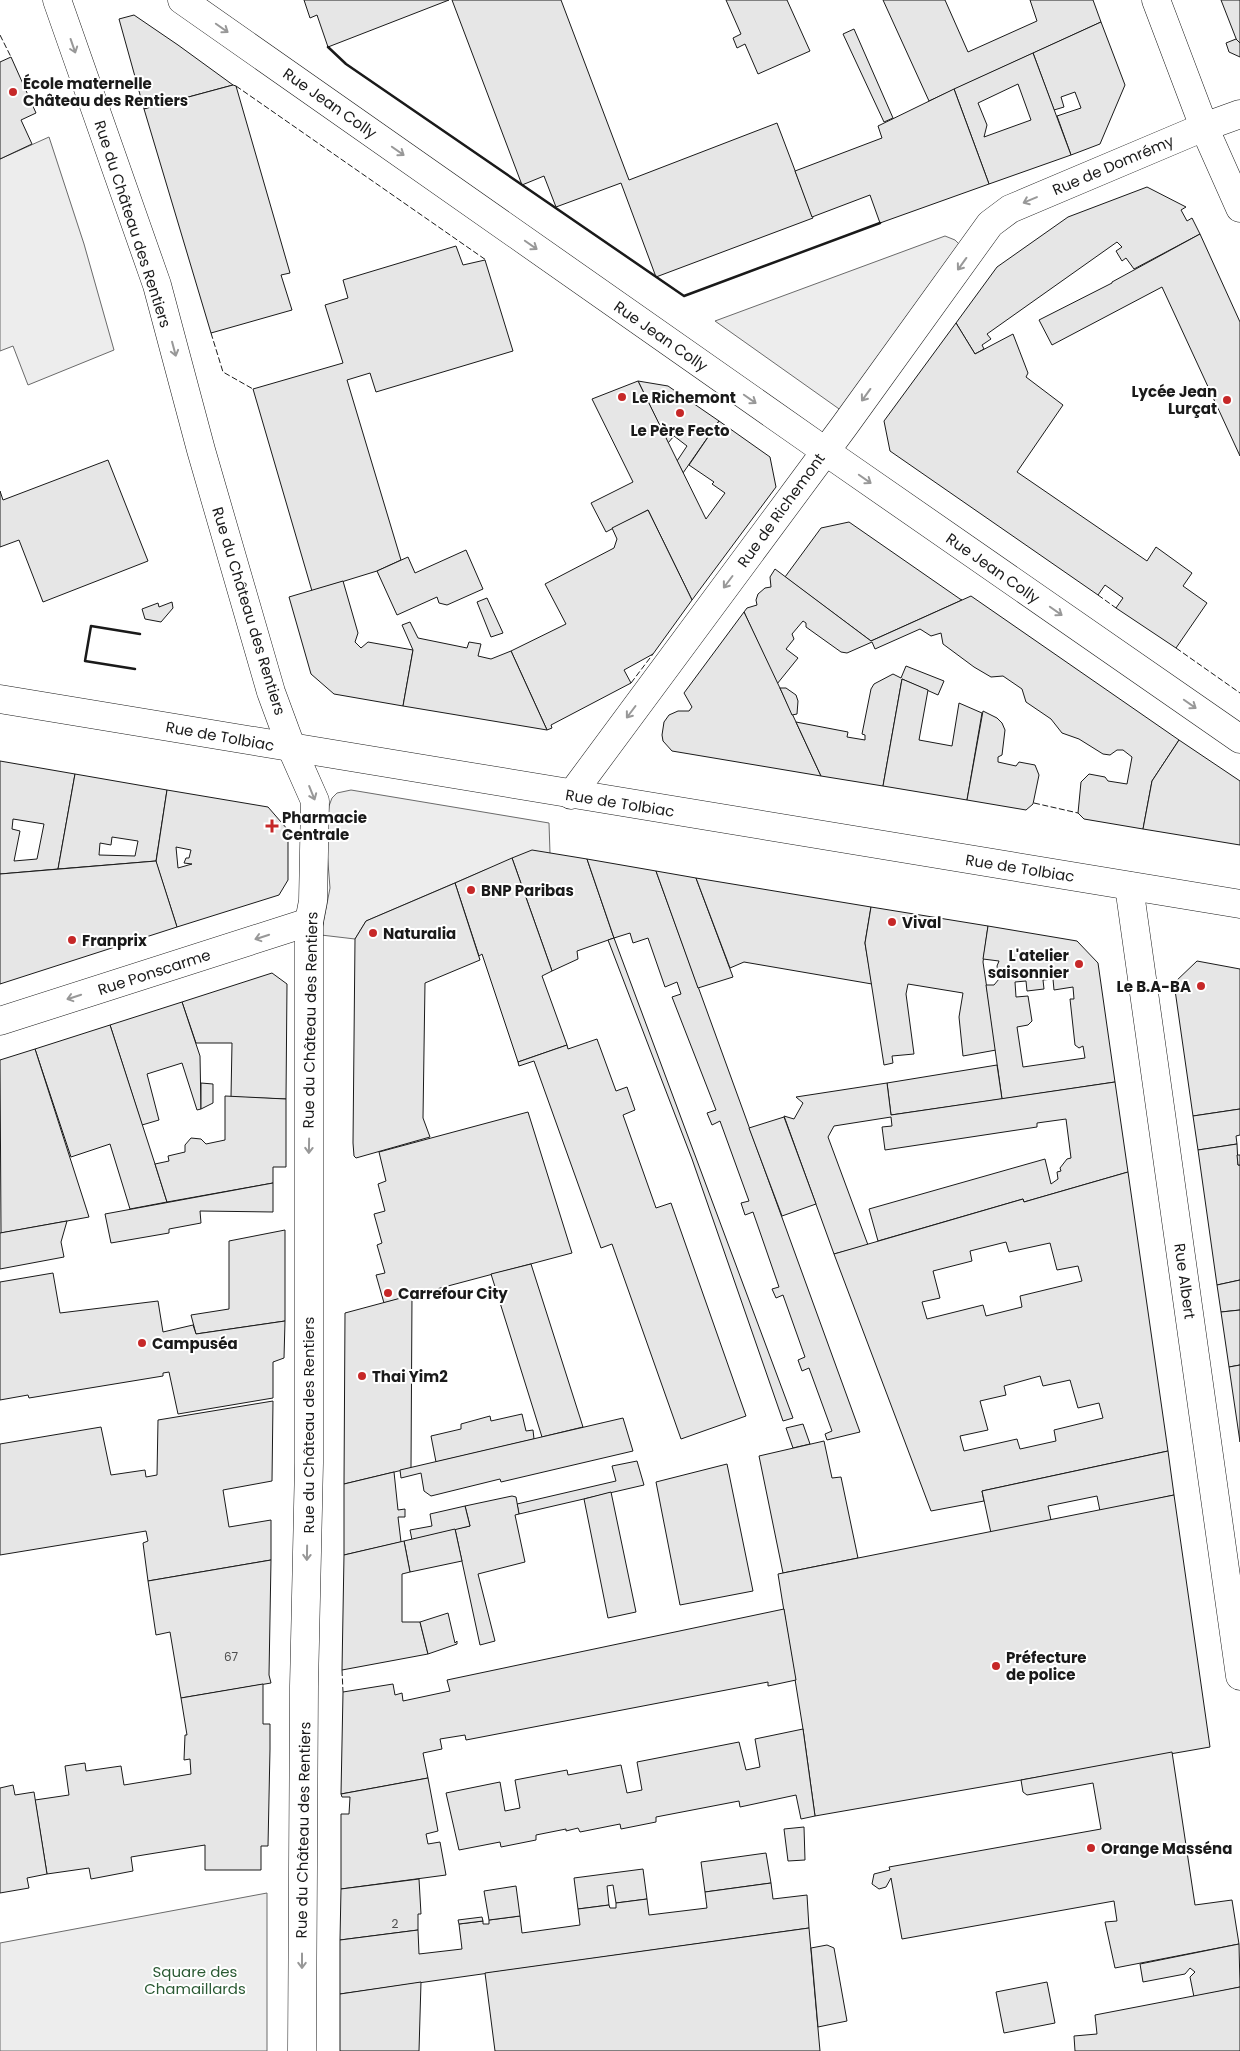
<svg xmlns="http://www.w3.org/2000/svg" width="1240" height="2051" viewBox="0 0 1240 2051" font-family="Poppins,sans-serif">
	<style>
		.built { fill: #ededed; stroke: #6a6a6a }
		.building { fill: #e6e6e6; stroke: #1a1a1a; fill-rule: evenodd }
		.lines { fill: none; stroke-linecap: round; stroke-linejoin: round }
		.street-casing { stroke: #1a1a1a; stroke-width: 29 }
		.secondary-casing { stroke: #1a1a1a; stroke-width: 29 }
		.street { stroke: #fff; stroke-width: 28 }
		.secondary { stroke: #fff; stroke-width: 28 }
		.fence { stroke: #1a1a1a; stroke-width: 1; stroke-dasharray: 6 2.5; stroke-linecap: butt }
		.wall { stroke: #1a1a1a; stroke-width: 2.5 }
		.oneway { stroke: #989898 }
		.poi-dot { fill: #c62828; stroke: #fff; stroke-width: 2 }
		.labels { text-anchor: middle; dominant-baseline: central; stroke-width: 4; stroke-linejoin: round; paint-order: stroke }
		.number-label { font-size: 12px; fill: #4d4d4d }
		.poi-label { font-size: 15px; font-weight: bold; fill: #1a1a1a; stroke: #fff; text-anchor: start }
		.street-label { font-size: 15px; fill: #1a1a1a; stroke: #fff }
		.park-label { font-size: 15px; fill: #2b5a34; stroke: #fff }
	</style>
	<rect width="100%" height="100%" fill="#fff"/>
	<g class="built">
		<path d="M49,137l35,107 30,106 -86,35 -15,-39 -13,5v-192z"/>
		<path d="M945,236l10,4 5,5 -118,166 -127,-90z"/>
		<path d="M351,790l198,33 1,30 -65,17 -119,51 -11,18 -34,-4 9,-47 -4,-50 3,-32 3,-8 5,-5z"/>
		<path d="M267,1893v158h-267v-108z"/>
	</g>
	<g class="building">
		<path d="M304,0h145l-121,47 -11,-32 -7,3z"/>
		<path d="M452,0h109l68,180 148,-57 36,95 -157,59 -35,-94 -65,24 -12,-31 -22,9z"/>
		<path d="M726,0h61l23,51 -52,23 -13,-30 -8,4 -4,-10 8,-4z"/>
		<path d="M883,0h62l23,52 69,-31 -7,-21h63l8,22 -172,79z"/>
		<path d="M1221,0h19v43l-3,-2z"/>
		<path d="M134,15l44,30 55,40 -89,24 -25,-90z"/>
		<path d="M1101,22l24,63 -25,59 -29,11 -14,-39 24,-8 -6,-16 -14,5 3,10 -10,3 -21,-57z"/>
		<path d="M854,29l39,89 -9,4 -41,-88z"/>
		<path d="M1236,39l4,4v14l-11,-5 -3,-9z"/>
		<path d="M1033,53l38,102 -82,29 -35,-95zM1018,84l13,36 -47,17 3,-12 -9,-22z"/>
		<path d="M11,57l25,56 -15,7 11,24 -32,15v-97z"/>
		<path d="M233,85l3,1 54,187 -9,2 11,35 -81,23 -67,-224z"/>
		<path d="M954,89l35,95 -109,39 -10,-28 -58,22 -17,-46 87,-33 -4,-12z"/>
		<path d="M1147,187l39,20 -5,3 6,11 5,-3 8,16 -66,35 -8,-11 -4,3 -6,-10 6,-4 -5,-5 -130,92 4,5 -9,6 2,4 -9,5 -19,-31 41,-56 71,-50z"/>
		<path d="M1200,234l40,88v134l-78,-169 -110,58 -13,-25 73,-37v-1z"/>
		<path d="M456,246l7,19 22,-5 28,91 -137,41 -6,-19 -23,7 54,180 -24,11 -65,20 -59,-202 90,-26 -18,-58 23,-7 -5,-18z"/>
		<path d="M956,323l19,31 38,-20 15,39 -2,4 37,28 -46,67 130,89 9,-14 36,26 -9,13 24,17 -31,45 -60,-40 7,-10 -18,-13 -7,10 -208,-144 -6,-30z"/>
		<path d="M638,381l30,5 51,35 -36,52 -6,-12 10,-15 -13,-10 -6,7z"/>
		<path d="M638,381l68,138 19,-26 -13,-9 2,-2 -25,-17 30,-44 51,36 6,30 -84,113 -44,-90 -42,22 -15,-29 42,-21 -41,-83z"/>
		<path d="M108,460l40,101 -105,41 -24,-62 -19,7v-56l3,9z"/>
		<path d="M648,510l44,90 -39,54 -29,16 7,13 -80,42 1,3 -5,2 -36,-79 55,-27 -21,-40 69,-36 3,-9 -5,-11z"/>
		<path d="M849,522l111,77 2,1 -91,41 -86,-64 36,-49z"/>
		<path d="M466,550l17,39 -36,16 -8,-2 -2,-6 -40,18 -20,-44 31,-14 7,16z"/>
		<path d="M775,569l96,72 100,-45 208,144 -27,41 -9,48 -59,-10 -6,-6 3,-31 8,-8 16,3 3,4 19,3 5,-27 -9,-7h-6l-7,5 -7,-1 -24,-15 -17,-6 -11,-14 -25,-17 -4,-13 -19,-13 -12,1 -17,-10 -31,-23 -2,-11 -10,3 -11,-7 -45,20 -3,-7 -25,11 -6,-1 -35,-25v-4l-3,-2 -11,13 2,5 -8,10 12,9 -21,26 -33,-72 3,-4 10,-3 -1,-5 2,-6 7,-6 6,-1 -1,-10z"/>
		<path d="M343,581l15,52 -3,9 6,6 7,-6 45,8 -10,56 -69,-12 -23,-20 -22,-77z"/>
		<path d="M487,598l16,35 -12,4 -14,-35z"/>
		<path d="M172,602l1,6 -12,14 -16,-3 -3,-10 16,-6 1,4z"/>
		<path d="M744,612l52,110 25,54 -149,-25 -9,-10 -1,-6 2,-13 5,-7 9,-4h11l3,-4 -8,-14z"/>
		<path d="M410,622l8,16 49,10 2,-6 12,2 -3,12 13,3 20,-8 36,79 -144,-24 10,-56 -11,-25z"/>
		<path d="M906,666l38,15 -6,14 -36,-16 -19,107 -62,-10 -25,-54 52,10 -1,5 18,3v-5l-3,-1 9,-45 3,-5 19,-10 8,4z"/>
		<path d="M902,679l26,11 -9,50 33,6 7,-43 23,10 -15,87 -84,-14z"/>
		<path d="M780,688h6l10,7 2,6 -1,13 -5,1z"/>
		<path d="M983,711l14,7 5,5 3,7 -3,25 -4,2v5l18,4 3,-4 16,3 4,10 -6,29 -7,6 -59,-10z"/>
		<path d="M1179,740l61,41v64l-97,-16 9,-48z"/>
		<path d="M0,761l75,13 -17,95 -58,5zM13,819l31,5 -7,35 -23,2 6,-30 -8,-2z"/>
		<path d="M75,774l92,16 -11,71 -98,8zM112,837l26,4 -3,15 -36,-1 1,-12 11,2z"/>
		<path d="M167,790l101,17 20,23v50l-9,15 -102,32 -21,-65zM176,847l15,3 -2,8h-3l-2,5 8,1 -14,4z"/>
		<path d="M532,850l55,9 27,79 -37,13 1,8 -26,12 -40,-113z"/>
		<path d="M512,858l40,113 -10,5 25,69 -49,17 -36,-108 -3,2 -24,-73z"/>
		<path d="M587,859l69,12 204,561 -33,8 -2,-6 7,-3 -23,-63 -7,3 -4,-11 7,-3 -22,-62 -7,3 -4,-9 7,-2 -26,-75 -8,3 -4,-12 8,-2 -29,-80 -8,4 -5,-12 9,-3 -44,-113 9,-3 -4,-12 -12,5 -17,-49 -15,5 -3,-10 -16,5z"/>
		<path d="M156,861l21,66 -177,57v-110z"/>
		<path d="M656,871l40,7 37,99 -35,11z"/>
		<path d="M696,878l175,29 -6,36 7,41 -128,-22 -14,6z"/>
		<path d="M455,883l25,77 -55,23 -2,135 7,19 -74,21 -2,-2 -1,-13 2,-204 11,-18z"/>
		<path d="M871,907l117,19 -5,36 13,88 -33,6 -4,-39 4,-24 -55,-9 -2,10 8,60 -22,2 1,7 -9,2 -19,-122z"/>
		<path d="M988,926l89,15 21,22 17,119 -113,17 -16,-114h8l5,-6 -2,-13 2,-5 -16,-2zM1053,979l1,11 19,-3 1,12h-4l5,46 4,3 4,-2 2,12 -62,9 -6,-40 11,-2 4,-4 -4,-25 -12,1 -1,-15 11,-1 1,10 17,-2 -1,-9z"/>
		<path d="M614,938l179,480 -10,3 -91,-262 -84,-219z"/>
		<path d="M1197,961l43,8v140l-47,7 -19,-133z"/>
		<path d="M272,973l15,11 -1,115 -55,-2 1,-54h-36l-14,-41z"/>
		<path d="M182,1002l18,54 1,53 -4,1 -15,-47 -35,11 12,46 -17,5 -32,-100z"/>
		<path d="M110,1025l45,139 12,38 -37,7 -20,-65 -39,13 -36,-108z"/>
		<path d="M597,1039l19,52 11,-4 8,23 -12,5 33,93 15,-5 75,213 -65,23 -69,-195 -11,4 -67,-187 -15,5 -1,-4 49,-17 1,4z"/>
		<path d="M35,1049l54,168 -88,16 -1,-173z"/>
		<path d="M997,1065l5,34 -111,16 -4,-32z"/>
		<path d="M1115,1082l13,90 -104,30 -1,-3 -145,42 -9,-32 176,-50 6,25 7,-5 -1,-7 4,-1 -1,-3 7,-9 4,-1 -5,-39 -29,4v4l-152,23 -3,-23 10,-1 -1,-9 -57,9 -6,11 40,108 -34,9 -50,-138 10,3 9,-16 -7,-6 91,-14 4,32z"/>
		<path d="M201,1083l12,1v19l-12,6z"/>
		<path d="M225,1096l61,3v68h-13v16l-106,19 -12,-38 14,-3 -1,-5 17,-4v-7l6,-7 10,1 5,5 19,-4z"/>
		<path d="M1240,1109v26l-4,1 1,8 -39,6 -5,-34z"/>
		<path d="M528,1112l44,141 -188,50 -8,-28 9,-2 -8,-28 5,-2 -8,-29 11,-3 -7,-27 8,-3 -7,-29z"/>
		<path d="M784,1117l32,87 -34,12 -33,-88z"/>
		<path d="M1237,1144l1,21h2v115l-23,5 -19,-135z"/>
		<path d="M1237,1155h3v10h-2z"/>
		<path d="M1128,1172l40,279 -186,40 2,10 -53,10 -97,-257 189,-55 1,3zM1006,1242l3,10 41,-9 7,27 21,-4 4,15 -62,15 2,11 -36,9 -3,-11 -56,14 -5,-17 18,-4 -7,-27 39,-10 -2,-10zM1040,1376l3,10 27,-6 8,28 21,-5 4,15 -49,12 2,11 -36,8 -3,-10 -53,12 -4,-15 28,-6 -8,-29 26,-6 -2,-9z"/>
		<path d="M273,1183v29l-73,-1 1,12 -32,6v4l-58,10 -6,-29z"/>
		<path d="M67,1221l-6,21 3,15 -64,12v-36z"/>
		<path d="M285,1230v91l-89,13 -5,-19 38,-6v-68z"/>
		<path d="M531,1264l52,163 -41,10 -51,-163z"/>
		<path d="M53,1273l7,40 98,-12 5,31 30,-7 3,9 89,-13 -1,37 -11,4v36l-95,16 -9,-42 -6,1v3l-134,22 -1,-3 -28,5v-118z"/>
		<path d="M1240,1280v30l-19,2 -4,-27z"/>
		<path d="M412,1295l-1,173 -67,16 1,-171z"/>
		<path d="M1240,1310v55l-11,2 -8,-55z"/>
		<path d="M1240,1365v77l-11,-75z"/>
		<path d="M273,1401l-1,80 -49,9 6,37 42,-7v40l-123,21 -5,-38 5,-2 -2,-10 -146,24v-111l101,-17 10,48 34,-5 1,7 11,-2 1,-55z"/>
		<path d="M522,1414l4,17 7,-1 1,9 -98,23 -5,-26 30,-7v-5l29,-8 1,5z"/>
		<path d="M623,1418l10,33 -132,31 -1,-3 -69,17 -7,-5 -3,-18 -20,5 -1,-8z"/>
		<path d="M803,1424l7,20 -17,4 -7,-20z"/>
		<path d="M824,1441l8,37 9,-1 17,81 -75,15 -24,-117z"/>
		<path d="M1168,1451l6,44 -74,16 -3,-15 -49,10 3,14 -60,13 -9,-42z"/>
		<path d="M637,1461l7,24 -125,29 -2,-10 99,-23 -4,-15z"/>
		<path d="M727,1464l26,127 -73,14 -24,-123z"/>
		<path d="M394,1472l4,38 7,-1v8h-7l3,25 -57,13v-71z"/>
		<path d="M611,1492l25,120 -28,6 -24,-119z"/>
		<path d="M1174,1495l36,252 -395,69 -12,-87 -25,-155z"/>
		<path d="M512,1496l4,1 3,17 -4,1 10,47 -47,12 17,67 -15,4 -25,-116 15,-3 -5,-20z"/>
		<path d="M465,1506l5,20 -58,14 -2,-10 22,-4 -2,-12z"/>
		<path d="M455,1529l7,32 -52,11 -6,-31z"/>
		<path d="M404,1541l6,31 -8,2v48h18l8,32 -86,16 2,-115z"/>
		<path d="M271,1560l-2,115 2,8 -90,15 -11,-66 -14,3 -8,-54z"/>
		<path d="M784,1609l12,71 -28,6v-4l-302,58 -1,-5 -25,4 2,10 -19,4 5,25 -87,16 2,-102 50,-8 2,11 7,-2 1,8 47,-10 -3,-11z"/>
		<path d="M448,1613l7,30 2,-2v3l-29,10 -8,-32z"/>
		<path d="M263,1684v40h7v25l-2,97h-7v24h-56v-25l-74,12 2,14 -42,8 -2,-11 -42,6 -12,-74 34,-5 -4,-29 20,-3 1,8 35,-5 3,19 67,-11 -1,-15 -6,1 1,-25h2l-6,-37z"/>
		<path d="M803,1729l12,87 -14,3 -5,-24 -56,12 -1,-6 -83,16v5l-35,7 -1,-5 -40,8 -2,-4 -12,3v-2l-30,6v5l-35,7 -1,-5 -41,8 -13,-57 54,-11 5,29 15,-3 -5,-28 52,-10 1,5 53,-10 6,28 15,-3 -5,-28 102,-20 7,28 14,-3 -5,-28z"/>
		<path d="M1172,1752l23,153 37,-5 7,44 -124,24 -10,-46 12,-1 -3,-20 -212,38 -11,-61 -5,9 -7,2 -7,-5 2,-10 16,-4 -1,-3 212,-38 -8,-46 -66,12 -4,-3 -2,-12z"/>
		<path d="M428,1778l10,53 -12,3 2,10 12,-2 6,33 -105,14v-75h8l1,-17h-8l-1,-3z"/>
		<path d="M13,1785l2,10 19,-3 13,82 -20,4 2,10 -29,5v-105z"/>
		<path d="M804,1827l1,33 -17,1 -4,-32z"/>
		<path d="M766,1853l5,30 -66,9 -4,-30z"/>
		<path d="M643,1869l4,30 -31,4 -3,-18 -6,1 2,19 -31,4 -4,-31z"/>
		<path d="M419,1879l2,35h-3v16l-78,10 1,-51z"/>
		<path d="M771,1883l2,16 34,-4 2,33 -469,66v-54l78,-10 1,24 43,-5 -3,-25 24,-3v3h6v-4l31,-4 2,17 58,-8 -2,-16 31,-4 1,3h6v-5l31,-4 2,16 58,-7 -2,-16z"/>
		<path d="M516,1886l4,30 -31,4 -5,-29z"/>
		<path d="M482,1917l1,4 -24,3 -1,-4z"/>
		<path d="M809,1928l11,123h-325l-10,-78z"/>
		<path d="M1239,1944l1,43 -46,10 -4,-20 5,-5 -5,-4 -5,6 -42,8 -3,-18z"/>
		<path d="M827,1945l7,3 13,73 -29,6 -7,-79z"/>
		<path d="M421,1982l-2,69h-79v-57z"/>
		<path d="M1047,1982l8,41 -51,10 -8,-41z"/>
		<path d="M1240,1987v64h-165l-1,-15 23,-2 -2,-19z"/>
	</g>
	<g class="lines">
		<defs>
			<g id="street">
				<path d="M57,0l100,285 44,165 70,242 21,57 23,52 -2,100 -4,21v541l-5,223 -2,365"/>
				<path d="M182,0l643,451 415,288"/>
				<path d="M571,795l274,-370 145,-201 20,-15 194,-82 36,-13"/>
				<path d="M1129,886l111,790"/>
				<path d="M0,1021l309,-99"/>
			</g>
			<g id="secondary">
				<path d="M1156,0l48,127 36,81"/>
				<path d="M0,699l1240,205"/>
			</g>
		</defs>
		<use href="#street" class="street-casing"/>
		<use href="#secondary" class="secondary-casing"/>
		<use href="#street" class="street"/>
		<use href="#secondary" class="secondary"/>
		<g class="fence">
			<path d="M0,35l11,22"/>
			<path d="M236,86l250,174"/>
			<path d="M211,333l12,39 30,17"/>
			<path d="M1098,595l18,13"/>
			<path d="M1176,648l64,45"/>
			<path d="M631,683l22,-29"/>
			<path d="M1034,803l44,10"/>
			<path d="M342,1670l1,22"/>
		</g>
		<g class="wall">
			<path d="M328,47l18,17 338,232 196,-73"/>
			<path d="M135,669l-50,-8 6,-35 49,8"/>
		</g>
	</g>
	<defs><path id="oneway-shaft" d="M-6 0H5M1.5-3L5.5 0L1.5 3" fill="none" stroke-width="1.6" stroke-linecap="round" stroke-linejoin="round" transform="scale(1.25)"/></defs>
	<g class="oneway">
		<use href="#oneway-shaft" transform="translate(222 28) rotate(35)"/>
		<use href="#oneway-shaft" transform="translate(73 46) rotate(71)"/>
		<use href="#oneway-shaft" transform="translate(398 151) rotate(35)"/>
		<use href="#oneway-shaft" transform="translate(1030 200) rotate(157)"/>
		<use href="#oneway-shaft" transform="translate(531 245) rotate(35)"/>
		<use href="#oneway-shaft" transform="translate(962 264) rotate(126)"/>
		<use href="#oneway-shaft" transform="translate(174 349) rotate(75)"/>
		<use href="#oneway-shaft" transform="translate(866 395) rotate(126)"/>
		<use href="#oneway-shaft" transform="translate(750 399) rotate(35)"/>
		<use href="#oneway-shaft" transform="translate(865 479) rotate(35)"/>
		<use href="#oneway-shaft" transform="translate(728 582) rotate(127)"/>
		<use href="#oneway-shaft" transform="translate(1056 611) rotate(35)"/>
		<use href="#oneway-shaft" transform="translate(1190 704) rotate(35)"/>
		<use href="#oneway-shaft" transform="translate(631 712) rotate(127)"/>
		<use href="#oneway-shaft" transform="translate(312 793) rotate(68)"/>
		<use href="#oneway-shaft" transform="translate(262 937) rotate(162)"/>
		<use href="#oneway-shaft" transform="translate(74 997) rotate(162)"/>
		<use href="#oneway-shaft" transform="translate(309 1146) rotate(91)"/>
		<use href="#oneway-shaft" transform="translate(307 1553) rotate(91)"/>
		<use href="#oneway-shaft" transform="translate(302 1961) rotate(90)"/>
	</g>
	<g class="poi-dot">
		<circle cx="13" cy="92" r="5"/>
		<circle cx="622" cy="397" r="5"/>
		<circle cx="1227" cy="400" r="5"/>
		<circle cx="680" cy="413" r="5"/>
		<path d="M269.5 818.5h5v5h5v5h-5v5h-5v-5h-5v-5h5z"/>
		<circle cx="471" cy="890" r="5"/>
		<circle cx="892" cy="922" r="5"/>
		<circle cx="373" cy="933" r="5"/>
		<circle cx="72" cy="940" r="5"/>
		<circle cx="1079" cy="964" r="5"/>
		<circle cx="1201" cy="986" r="5"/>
		<circle cx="388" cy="1293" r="5"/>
		<circle cx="142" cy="1343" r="5"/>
		<circle cx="362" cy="1376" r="5"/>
		<circle cx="996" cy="1666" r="5"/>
		<circle cx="1091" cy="1848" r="5"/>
	</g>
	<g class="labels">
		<g class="number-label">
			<text x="231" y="1656">67</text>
			<text x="395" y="1923">2</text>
		</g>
		<g class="poi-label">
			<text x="23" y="83">École maternelle<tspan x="23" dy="17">Château des Rentiers</tspan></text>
			<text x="1217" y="391" text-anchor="end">Lycée Jean<tspan x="1217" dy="17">Lurçat</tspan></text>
			<text x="632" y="397">Le Richemont</text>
			<text x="680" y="430" text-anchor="middle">Le Père Fecto</text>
			<text x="282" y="817">Pharmacie<tspan x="282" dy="17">Centrale</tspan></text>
			<text x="481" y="890">BNP Paribas</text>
			<text x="902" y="922">Vival</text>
			<text x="383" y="933">Naturalia</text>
			<text x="82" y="940">Franprix</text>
			<text x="1069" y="955" text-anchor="end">L'atelier<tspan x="1069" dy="17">saisonnier</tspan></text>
			<text x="1191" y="986" text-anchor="end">Le B.A-BA</text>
			<text x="398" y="1293">Carrefour City</text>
			<text x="152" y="1343">Campuséa</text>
			<text x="372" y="1376">Thai Yim2</text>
			<text x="1006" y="1657">Préfecture<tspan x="1006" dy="17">de police</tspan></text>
			<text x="1101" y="1848">Orange Masséna</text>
		</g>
		<g class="street-label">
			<text transform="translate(330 103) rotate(35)">Rue Jean Colly</text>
			<text transform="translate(1113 165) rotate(-23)">Rue de Domrémy</text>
			<text transform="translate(133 224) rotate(72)">Rue du Château des Rentiers</text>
			<text transform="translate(661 336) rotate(35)">Rue Jean Colly</text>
			<text transform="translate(781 510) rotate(-54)">Rue de Richemont</text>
			<text transform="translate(993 568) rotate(35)">Rue Jean Colly</text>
			<text transform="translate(249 611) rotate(73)">Rue du Château des Rentiers</text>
			<text transform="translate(220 736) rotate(10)">Rue de Tolbiac</text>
			<text transform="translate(620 803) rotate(9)">Rue de Tolbiac</text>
			<text transform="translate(1020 868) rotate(9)">Rue de Tolbiac</text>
			<text transform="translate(154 972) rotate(-18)">Rue Ponscarme</text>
			<text transform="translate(310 1020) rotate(-89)">Rue du Château des Rentiers</text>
			<text transform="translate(1185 1281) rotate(82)">Rue Albert</text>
			<text transform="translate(308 1425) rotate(-90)">Rue du Château des Rentiers</text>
			<text transform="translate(303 1830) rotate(-89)">Rue du Château des Rentiers</text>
		</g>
		<g class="park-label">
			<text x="195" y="1971">Square des<tspan x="195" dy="17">Chamaillards</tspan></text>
		</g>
	</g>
</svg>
